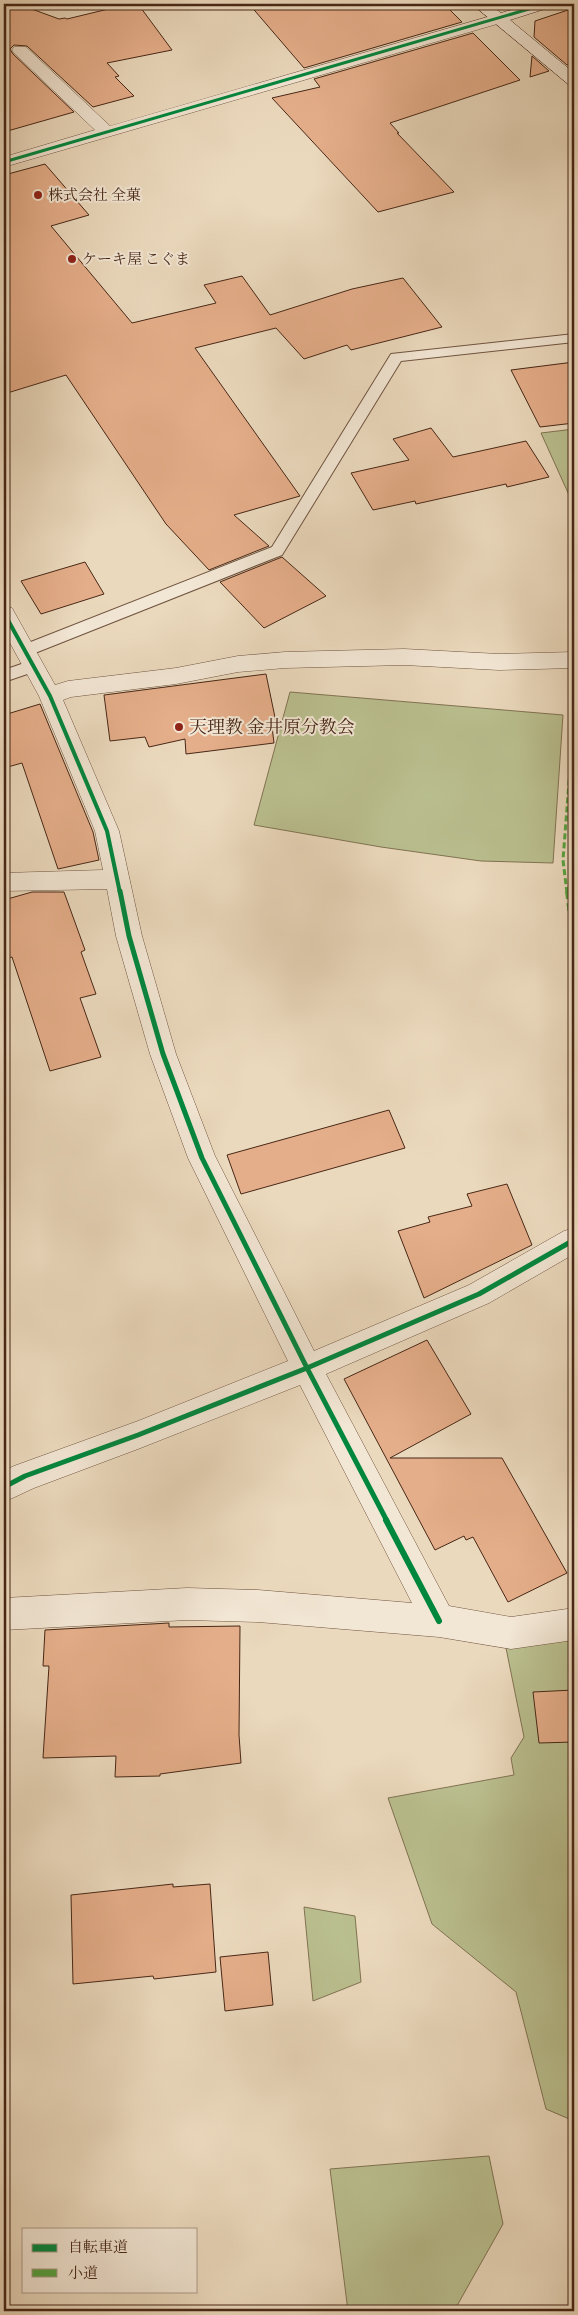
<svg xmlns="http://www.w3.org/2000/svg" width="578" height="2315" viewBox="0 0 578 2315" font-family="'Libre Bodoni','Noto Serif JP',serif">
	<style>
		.green { fill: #babf8f; stroke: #807352 }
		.building { fill: #e5ae8a; stroke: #472716 }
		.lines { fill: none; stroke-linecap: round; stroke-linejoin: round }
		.lane-casing { stroke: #705440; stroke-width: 2 }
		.street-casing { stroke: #705440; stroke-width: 1 }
		.secondary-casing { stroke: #472716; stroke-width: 1 }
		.lane { fill: #f2e6d4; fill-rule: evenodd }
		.street { fill: #f2e6d4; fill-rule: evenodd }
		.secondary { fill: #f2e6d4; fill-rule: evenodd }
		.quiet-far1 { stroke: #55a340; stroke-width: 3; stroke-dasharray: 6 3; stroke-linecap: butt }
		.quiet { stroke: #55a340; stroke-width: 4; stroke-dasharray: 8 4; stroke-linecap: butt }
		.cycleway-far3-casing { stroke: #f2e6d4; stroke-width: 5 }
		.cycleway-far2-casing { stroke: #f2e6d4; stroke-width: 6 }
		.cycleway-far1-casing { stroke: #f2e6d4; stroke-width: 8 }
		.cycleway-casing { stroke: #f2e6d4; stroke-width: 9 }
		.cycleway-far3 { stroke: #00873e; stroke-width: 3 }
		.cycleway-far2 { stroke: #00873e; stroke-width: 4 }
		.cycleway-far1 { stroke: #00873e; stroke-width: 5 }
		.cycleway { stroke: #00873e; stroke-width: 6 }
		.poi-dot { fill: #8f2418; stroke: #f2e6d4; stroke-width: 2 }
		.labels { text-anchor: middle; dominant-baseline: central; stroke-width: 4; stroke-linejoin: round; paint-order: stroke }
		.far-poi-label { font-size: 15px; fill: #472716; stroke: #f2e6d4; text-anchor: start }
		.poi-label { font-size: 18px; fill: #472716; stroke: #f2e6d4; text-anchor: start }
	</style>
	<rect width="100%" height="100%" fill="#ebd9bd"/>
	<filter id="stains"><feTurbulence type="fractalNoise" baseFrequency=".004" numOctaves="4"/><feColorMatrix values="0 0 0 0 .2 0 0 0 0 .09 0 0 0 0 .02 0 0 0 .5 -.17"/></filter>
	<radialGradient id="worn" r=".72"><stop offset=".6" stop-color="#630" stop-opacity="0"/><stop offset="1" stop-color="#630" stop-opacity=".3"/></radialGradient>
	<g class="green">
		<path d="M574,429v77l-33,-73z"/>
		<path d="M290,692l273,23 -10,148 -72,-2 -100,-14 -127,-22z"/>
		<path d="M574,1639v408l-4,1 4,4v69l-28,-12 -30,-117 -84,-68 -44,-126 126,-23 -3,-17 13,-21 -19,-94 31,1z"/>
		<path d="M304,1907l51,9 6,66 -48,19z"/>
		<path d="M489,2156l14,68 -49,87h-106l-18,-142z"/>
	</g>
	<g class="building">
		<path d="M4,4h14l41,15 6,-1 2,1 62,-15h9l34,46 -65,13 12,13 -4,1 19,19 -41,11 -66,-61 -13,-1 -4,4 3,5 61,58 -70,20z"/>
		<path d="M249,4h195l18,18 -158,46z"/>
		<path d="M574,8v55l-7,2 -33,-28 1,-16z"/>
		<path d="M473,33l47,47 -130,43 9,10h-2l57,59 -76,20 -106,-114 48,-11 -6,-8z"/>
		<path d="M532,56l17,15 -19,6z"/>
		<path d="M45,164l44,51 -38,11 81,97 84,-20 -12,-18 38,-9 28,39 82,-26 51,-11 39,49 -91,23 -4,-5 -43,14 -28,-31 -81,20 105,148 -66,19 35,31 -60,24 -43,-46 -100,-149 -62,19v-224l4,4z"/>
		<path d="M574,362v61l-34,4 -29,-57z"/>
		<path d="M431,428l22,29 73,-16 23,36 -42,10 -1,-3 -90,20 -1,-3 -42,9 -22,-37 58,-13 -16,-21z"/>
		<path d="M282,557l44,39 -62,32 -44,-46z"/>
		<path d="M85,562l19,32 -63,20 -20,-33z"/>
		<path d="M266,674l11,53h-5l2,16 -88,11 -1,-15 -36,8 -4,-10 -35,4 -6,-46z"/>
		<path d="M40,704l53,128 6,28 -41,9 -36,-106 -18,5v-53z"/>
		<path d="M32,892h32l21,58 -4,2 15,42 -16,4 21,59 -51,14 -38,-114 -8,2v-59z"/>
		<path d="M389,1110l16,38 -164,46 -14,-39z"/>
		<path d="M507,1184l25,61 -108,53 -26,-67 32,-9 -2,-5 44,-11 -5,-12z"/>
		<path d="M427,1340l44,74 -81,44h112l65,115 -59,29 -35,-65 -7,3 -2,-4 -29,14 -91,-171z"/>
		<path d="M169,1623v4l71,-1 -1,109 2,28 -81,11v2l-45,1 1,-21 -73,2 6,-92h-6l2,-36z"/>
		<path d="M574,1690v52l-35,1 -6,-51z"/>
		<path d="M173,1884v3l37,-3 6,88 -62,7 -1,-3 -80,8 -2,-89z"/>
		<path d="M268,1952l5,53 -48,6 -5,-54z"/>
	</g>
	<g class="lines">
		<defs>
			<g id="lane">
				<path d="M574,334v8l-173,19 -119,194 -252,100 -6,2 -6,-2 -2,-4 2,-4 254,-100 119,-193z"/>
				<path d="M33,660l6,2 2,4 -2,4 -35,12v-12z"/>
			</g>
			<g id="street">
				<path d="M498,14l6,2 2,3 -2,3 -500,145v-10l91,-27 -81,-77 -2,-3 2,-3h12l84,79z"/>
				<path d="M4,606l8,2 43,77 13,-4 108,-13 62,-12 47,-4 119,-3 95,5 75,-2v16l-75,2 -95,-5 -119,3 -47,4 -62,12 -105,13 -8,3 56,131 23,105 34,118 39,102 99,195 155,-66 95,-54 10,-3v26l-85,49 -163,71 123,232 62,11 63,-9v32l-63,9 -72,-12 -181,-15 -71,-2 -183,10v-32l183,-10 71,2 154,13 -112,-218 -162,64 -104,39 -30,14v-31l10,-5 124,-45 150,-60 -100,-203 -38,-104 -34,-118 -9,-47 -103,2v-18l99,-3 -8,-39 -56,-135 -35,-64z"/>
			</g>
			<path id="secondary" d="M472,4h17l12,9 30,-9h23l-3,3 -41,13 64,53v13l-6,-2z"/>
		</defs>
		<use href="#lane" class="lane-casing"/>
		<use href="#street" class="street-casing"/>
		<use href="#secondary" class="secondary-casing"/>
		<use href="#lane" class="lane"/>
		<use href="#street" class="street"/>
		<use href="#secondary" class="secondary"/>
		<path class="quiet-far1" d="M567,893l-4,-33 11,-143"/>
		<path class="quiet" d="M567,891l7,59"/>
		<defs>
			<path id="cycleway-far3" d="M4,162l542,-158"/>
			<path id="cycleway-far2" d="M4,613l46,83 57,135 13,62"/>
			<g id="cycleway-far1">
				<path d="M120,891l9,45 34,118 39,104 105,210 80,153"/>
				<path d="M4,1487l21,-11 113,-41 169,-67 172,-74 95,-54"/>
			</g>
			<path id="cycleway" d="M386,1520l53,101"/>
		</defs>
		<use href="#cycleway-far3" class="cycleway-far3-casing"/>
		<use href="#cycleway-far2" class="cycleway-far2-casing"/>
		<use href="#cycleway-far1" class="cycleway-far1-casing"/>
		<use href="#cycleway" class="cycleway-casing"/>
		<use href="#cycleway-far3" class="cycleway-far3"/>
		<use href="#cycleway-far2" class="cycleway-far2"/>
		<use href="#cycleway-far1" class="cycleway-far1"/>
		<use href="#cycleway" class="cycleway"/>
	</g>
	<g class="poi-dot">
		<circle cx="38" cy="195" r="5"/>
		<circle cx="72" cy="259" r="5"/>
		<circle cx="179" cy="727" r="5"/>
	</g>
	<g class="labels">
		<g class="far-poi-label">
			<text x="48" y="195">株式会社 全菓</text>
			<text x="82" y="259">ケーキ屋 こぐま</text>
		</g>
		<g class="poi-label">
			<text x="189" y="727">天理教 金井原分教会</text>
		</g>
	</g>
	<rect width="578" height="2315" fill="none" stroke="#ebd9bd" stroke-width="20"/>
	<rect x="5" y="5" width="568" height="2305" fill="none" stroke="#472716" stroke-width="2.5"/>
	<rect x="10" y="10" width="558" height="2295" fill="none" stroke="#472716"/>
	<rect x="22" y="2228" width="175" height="65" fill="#f2e6d4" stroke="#ae9a88"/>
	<rect x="32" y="2244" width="25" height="8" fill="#00873e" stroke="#ae9a88"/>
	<text x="68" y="2252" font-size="15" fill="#472716">自転車道</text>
	<rect x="32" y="2269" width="25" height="8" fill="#55a340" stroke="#ae9a88"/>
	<text x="68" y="2278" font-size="15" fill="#472716">小道</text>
	<rect width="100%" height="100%" filter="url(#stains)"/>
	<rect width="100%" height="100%" fill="url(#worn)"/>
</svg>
